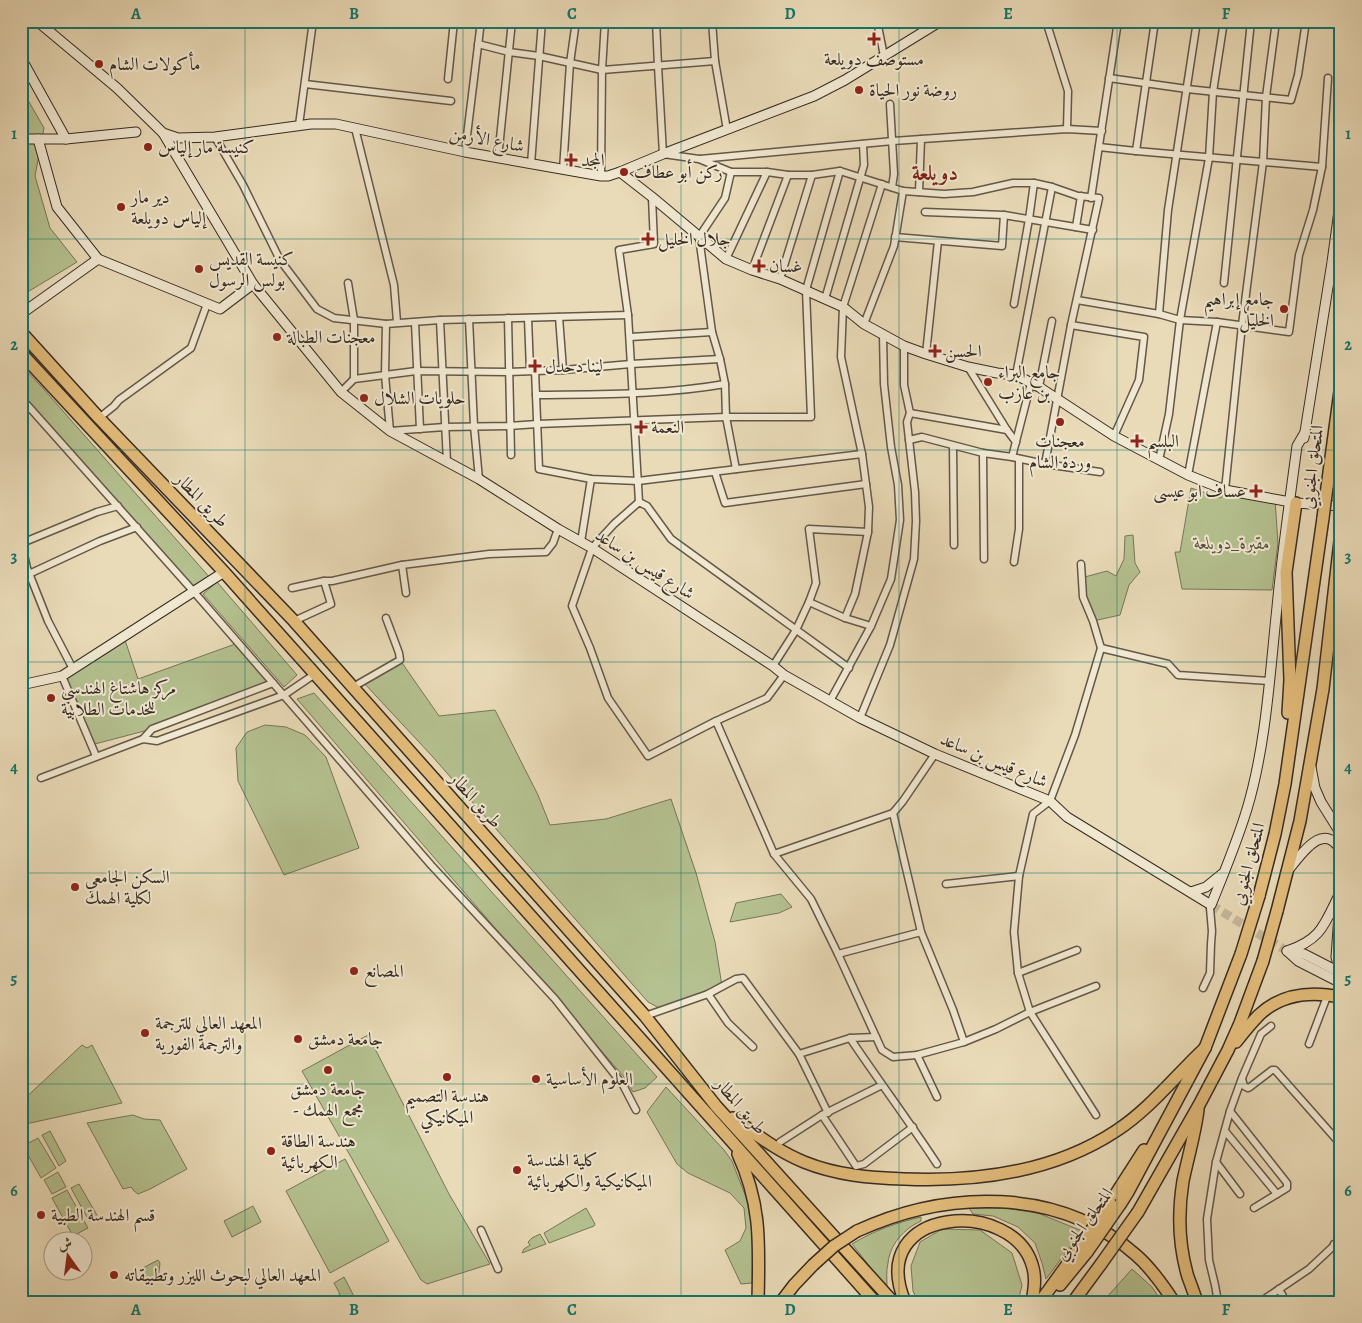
<svg xmlns="http://www.w3.org/2000/svg" width="1362" height="1323" viewBox="0 0 1362 1323" font-family="Alegreya,Amiri,serif">
	<style>
		.green { fill: #b5c190; stroke: #76765a }
		.lines { fill: none; stroke-linecap: round; stroke-linejoin: round }
		.secondary-tunnel { stroke: #c6b89a; stroke-width: 9; stroke-dasharray: 9 4.5; stroke-linecap: butt }
		.street-casing { stroke: #645748; stroke-width: 9 }
		.secondary-casing { stroke: #372b23; stroke-width: 11 }
		.highway-casing { stroke: #372b23; stroke-width: 14 }
		.street { stroke: #f1e8d1; stroke-width: 6 }
		.secondary { stroke: #f1e8d1; stroke-width: 9 }
		.highway { stroke: #e5be7c; stroke-width: 11 }
		.highway-bridge-casing { stroke: #372b23; stroke-width: 14; stroke-linecap: butt }
		.highway-bridge { stroke: #e5be7c; stroke-width: 11 }
		.grid { fill: none; stroke: #0f766e; stroke-width: 1; stroke-opacity: 0.55 }
		.poi-dot { fill: #8f2418; stroke: #f1e8d1; stroke-width: 2 }
		.labels { text-anchor: middle; dominant-baseline: central; stroke-width: 4; stroke-linejoin: round; paint-order: stroke }
		.poi-label { font-size: 18px; fill: #372b23; stroke: #f1e8d1; text-anchor: start }
		.street-label { font-size: 18px; fill: #372b23; stroke: #f1e8d1 }
		.park-label { font-size: 18px; font-style: italic; fill: #56503e; stroke: #f1e8d1 }
		.district-label { font-size: 22px; font-weight: bold; fill: #7a1f14; stroke: #f1e8d1 }
		.neatline { fill: none; stroke: #0f766e; stroke-width: 2 }
		.grid-label { font-size: 16px; text-anchor: middle; font-weight: bold; fill: #0f766e }
	</style>
	<rect width="100%" height="100%" fill="#eadbb8"/>
	<filter id="stains"><feTurbulence type="fractalNoise" baseFrequency=".004" numOctaves="4"/><feColorMatrix values="0 0 0 0 .2 0 0 0 0 .09 0 0 0 0 .02 0 0 0 .5 -.17"/></filter>
	<radialGradient id="worn" r=".72"><stop offset=".6" stop-color="#630" stop-opacity="0"/><stop offset="1" stop-color="#630" stop-opacity=".3"/></radialGradient>
	<g class="green">
		<path d="M21,88l23,40 -9,48 15,52 27,34 -56,34z"/>
		<path d="M21,365l19,20 172,195 -18,12 -173,-194z"/>
		<path d="M1191,488l30,10 4,-8 50,9 3,44 -6,47 -90,-1 -7,-37h5z"/>
		<path d="M1133,535l2,28 5,9 -11,13 -9,30 -27,6 -10,-24 -2,-19 26,-7 9,5 8,-17 1,-23z"/>
		<path d="M217,582l80,93 -13,12 -81,-93z"/>
		<path d="M124,637l14,42 100,-36 35,40 -121,46 -61,16 -29,-69z"/>
		<path d="M400,660l39,56 56,-6 43,85 12,30 56,-6 65,-20 25,74 19,69 7,44 -61,23 -13,-7 -216,-246 -69,-74z"/>
		<path d="M314,693l343,384 -12,11 -12,4 -9,-15 -327,-378z"/>
		<path d="M265,725l21,2 19,8 21,22 33,91 -75,27 -46,-94 -2,-33 11,-16z"/>
		<path d="M781,894l11,13 -13,6 -49,9 6,-19z"/>
		<path d="M368,1035l81,159 41,70 -63,20 -6,-4 -119,-209z"/>
		<path d="M82,1045l5,3 5,-3 30,58 -101,22v-23z"/>
		<path d="M666,1087l58,63 8,11 17,44 4,28 -1,50 -11,1 -16,-34 15,-9 6,-13 -2,-20 -14,-15 -42,-20 -11,-9 -30,-52z"/>
		<path d="M133,1115l11,4 16,1 27,49 -37,20 -12,5 -4,-3 -3,-4 -8,2 -36,-66z"/>
		<path d="M50,1131l16,30 -7,5 -17,-31z"/>
		<path d="M38,1138l18,30 -15,10 -18,-32z"/>
		<path d="M345,1159l44,82 -59,32 -44,-82z"/>
		<path d="M58,1172l8,15 -14,7 -8,-14z"/>
		<path d="M79,1184l19,33 -9,4 -18,-33z"/>
		<path d="M67,1190l21,38 -15,8 -21,-38z"/>
		<path d="M253,1206l8,16 -29,15 -8,-16z"/>
		<path d="M586,1208l9,16 -1,2 -45,17 -5,-10z"/>
		<path d="M969,1208h35l34,5 44,18 -36,48 -4,-16 -7,-20 -17,-16 -25,-11 -20,-2z"/>
		<path d="M921,1217v4c-17,8 -31,23 -33,42 -2,8 -1,17 -1,25l-35,-44c23,-14 44,-21 69,-27z"/>
		<path d="M942,1229l38,1 32,23 10,32 -4,17h-100l-5,-11 -2,-25 9,-24z"/>
		<path d="M540,1234l6,10 -24,9 2,-4 6,-4 -2,-3 4,-4z"/>
		<path d="M158,1260l2,3 -2,17 -8,6 -9,-17z"/>
		<path d="M1132,1269l20,18 10,15h-22l-4,-3 -29,-2z"/>
		<path d="M344,1277l13,25h-26l4,-2 1,-3 4,-3 -6,-11z"/>
	</g>
	<g class="lines">
		<path class="secondary-tunnel" d="M1211,905l76,46"/>
		<defs>
			<g id="street">
				<path d="M89,21l1,1"/>
				<path d="M656,21l2,45 5,88 36,5 32,13h36l21,3h24l28,-4 63,20 41,3 29,-2 40,-9h21l18,4 26,9 21,2 -28,127 -26,139"/>
				<path d="M712,21l3,40 12,69"/>
				<path d="M877,21l7,35"/>
				<path d="M1046,21l22,70 -1,38"/>
				<path d="M478,44l31,8 30,4 63,14 113,-9"/>
				<path d="M1109,78l78,11 104,11 7,-25 8,-54"/>
				<path d="M448,79l6,-58"/>
				<path d="M305,84l146,17"/>
				<path d="M890,104l4,70 -2,13"/>
				<path d="M299,125l14,-104"/>
				<path d="M355,128l39,157 3,37"/>
				<path d="M215,137l28,48 37,75 37,49 17,9 52,6 54,-4 188,-5"/>
				<path d="M1099,147l37,4 186,16"/>
				<path d="M1136,151l19,-130"/>
				<path d="M465,152l16,-131"/>
				<path d="M498,158l14,-137"/>
				<path d="M700,159l193,-18 174,-12 35,2"/>
				<path d="M531,164l11,-143"/>
				<path d="M563,170l7,-107 6,-42"/>
				<path d="M731,172l-6,26 -26,39 13,95 8,27 5,25 1,33 10,52"/>
				<path d="M601,176l1,-106 3,-49"/>
				<path d="M919,192l2,-53"/>
				<path d="M1091,198l27,-177"/>
				<path d="M925,212l79,3 89,15"/>
				<path d="M1076,227l5,-31"/>
				<path d="M895,237l107,9 2,-31"/>
				<path d="M726,259l41,-87"/>
				<path d="M752,270l36,-95"/>
				<path d="M780,279l32,-104"/>
				<path d="M348,283l6,37v59"/>
				<path d="M1224,283l27,-262"/>
				<path d="M825,299l39,-134 -1,-21"/>
				<path d="M1077,300l82,14 21,6 37,2 72,10 10,-77 14,-45 9,-43 6,-89"/>
				<path d="M1014,304l15,-85 5,-36"/>
				<path d="M1159,314l9,-104 29,-189"/>
				<path d="M559,317l4,53"/>
				<path d="M508,318l3,137"/>
				<path d="M528,318l2,52"/>
				<path d="M469,319l5,107 5,53"/>
				<path d="M440,320l7,142"/>
				<path d="M415,323l5,106"/>
				<path d="M386,324l-1,51 5,56 55,-4 64,-1 28,-2 189,-7h85l-5,-127 34,-119"/>
				<path d="M864,324l30,-78 9,-55"/>
				<path d="M1071,325l73,12 -5,43 -25,56"/>
				<path d="M630,337l82,-5"/>
				<path d="M926,354l12,-113"/>
				<path d="M968,367l39,63 9,12"/>
				<path d="M535,370l4,99 52,10 47,2 224,-27"/>
				<path d="M1016,375l36,-188"/>
				<path d="M1039,387l13,-66"/>
				<path d="M341,392l13,-13 62,-8 92,1 55,-2 68,-6 89,-5"/>
				<path d="M536,395c63,-1 126,0 189,-11"/>
				<path d="M21,398l173,194 237,273 124,134 68,86 13,25"/>
				<path d="M910,413l97,17"/>
				<path d="M99,418l15,-12 5,-6 72,-52 16,-44"/>
				<path d="M909,440l13,-3 61,16 29,4 33,7 55,8"/>
				<path d="M953,446l1,99"/>
				<path d="M983,453l1,106"/>
				<path d="M1012,457l19,-74"/>
				<path d="M1159,460l10,-46 11,-94 29,-162 4,-66 11,-71"/>
				<path d="M715,472l10,31 141,-19"/>
				<path d="M1188,475l29,-153"/>
				<path d="M1225,490l17,-165 21,-163 3,-65 10,-76"/>
				<path d="M639,502l-11,-187 -9,-65 35,-6 -2,-47"/>
				<path d="M21,541l6,27 21,53 25,48"/>
				<path d="M581,542l10,-63"/>
				<path d="M22,543l75,-31 21,-6"/>
				<path d="M1014,562l5,-33v-70"/>
				<path d="M1081,564l2,33 10,24 8,27 -26,87 -25,66 -17,13 -14,62 -5,56 4,41 12,39 66,103"/>
				<path d="M402,565l4,28"/>
				<path d="M29,574l71,-33 37,-14"/>
				<path d="M292,588l32,-7"/>
				<path d="M809,602l36,16 26,8"/>
				<path d="M845,618l10,-24 13,-62 1,-25 -7,-53 -21,-97 2,-50 39,-123"/>
				<path d="M294,621l37,-17 -7,-23h8l70,-16 87,-11 57,-2 7,-9 5,-14"/>
				<path d="M1101,648l67,16 10,11 91,6"/>
				<path d="M773,666l23,-36 13,-28 7,-19 -7,-54 59,3"/>
				<path d="M784,675l-17,23 -51,23 -68,35 -40,-58 -18,-50 -18,-42 20,-58 22,-24 25,-22 8,4 24,33 178,129"/>
				<path d="M62,676l34,80"/>
				<path d="M353,687l47,-27 -1,-7 -13,-35"/>
				<path d="M830,701l41,-75 20,-47 9,-59 -2,-35 -7,-38 -7,-63 -1,-49"/>
				<path d="M860,718l30,-73 24,-86 2,-38 -1,-29 -8,-70 3,-9 -6,-28v-39"/>
				<path d="M716,721l58,133 37,45 27,55 44,96 11,7 24,-2 47,-13 32,-13 34,-17 66,-26"/>
				<path d="M143,739l9,-10 121,-46"/>
				<path d="M41,778l102,-39 14,2 127,-46 31,-21"/>
				<path d="M893,813l28,119 32,78 11,32"/>
				<path d="M774,854l119,-41 10,-12 32,-47"/>
				<path d="M946,884l73,-8"/>
				<path d="M838,954l83,-22"/>
				<path d="M1018,973l59,-23"/>
				<path d="M1203,988l7,-15 1,-29 1,-13 -2,-23 1,-3"/>
				<path d="M708,994l20,29 25,24"/>
				<path d="M645,1016l63,-22 28,-15 7,-1 56,76 51,-16 26,-1"/>
				<path d="M850,1038c28,42 59,83 87,126"/>
				<path d="M1309,1044l19,-50"/>
				<path d="M799,1054l29,59"/>
				<path d="M917,1055l20,42"/>
				<path d="M1242,1079l2,7 4,2 2,-1 22,-17h3l61,69"/>
				<path d="M1230,1111l57,72v5l-33,20"/>
				<path d="M822,1115l34,51 8,-2 49,-37"/>
				<path d="M1225,1131l52,63"/>
				<path d="M780,1142l42,-27 60,-30"/>
				<path d="M1216,1162l24,32"/>
				<path d="M481,1230l17,39"/>
				<path d="M1334,1244l7,10"/>
				<path d="M1279,1289l7,13"/>
				<path d="M1218,1302l-3,-17 -6,-25 -2,-41 9,-57 14,-51 12,-33 19,-44 10,-8"/>
				<path d="M1260,1302l49,-33 32,-30"/>
			</g>
			<g id="secondary">
				<path d="M37,21l80,67 46,45 15,5 37,-1 96,-13h25l129,28 136,24h7l12,-4 43,-18 151,-58 31,-16 96,-59"/>
				<path d="M21,58l45,81h-28l19,68 41,52 122,50 33,-25"/>
				<path d="M163,133l90,151 88,108 49,39 89,48 79,50 34,19 181,118 11,9 76,43 75,36 115,47 17,16 144,88c13,-32 26,-63 36,-96 19,-63 23,-136 30,-202 5,-54 13,-108 20,-161l7,-12"/>
				<path d="M21,139h17"/>
				<path d="M66,139l70,-7"/>
				<path d="M620,172l32,25 74,62 26,11 28,9 63,28 21,17 40,22 22,8 42,13 29,6 19,2 23,12 75,49 74,39 37,15 71,13 45,3"/>
				<path d="M21,314l77,-55"/>
				<path d="M1304,438l28,-176 9,-66"/>
				<path d="M21,685l41,-9 162,-104"/>
				<path d="M1311,767l4,21 6,14 20,32"/>
				<path d="M1289,869c13,-15 34,-49 52,-18"/>
				<path d="M1191,892l15,-5 16,-13"/>
				<path d="M1287,951c33,-11 37,-25 51,-54"/>
				<path d="M1287,951l11,10 43,22"/>
				<path d="M1290,951l14,3 37,19"/>
				<path d="M1340,972l-4,-15 5,-70"/>
			</g>
			<g id="highway">
				<path d="M21,332l78,86 195,203 351,395 71,90 177,196"/>
				<path d="M21,353l203,219 651,730"/>
				<path d="M1327,487l14,-103"/>
				<path d="M1335,636l6,-24"/>
				<path d="M1288,713l2,-33 -4,-108 10,-69"/>
				<path d="M1259,896l16,-62 10,-50 38,-266"/>
				<path d="M1277,911l23,-90 23,-132 18,-157"/>
				<path d="M1236,1042c7,-9 15,-19 23,-27 23,-22 52,-24 82,-18"/>
				<path d="M733,1118c23,16 44,33 71,44 32,13 66,16 100,17 73,3 150,-7 212,-48 34,-22 59,-55 89,-83"/>
				<path d="M738,1154c24,52 21,92 20,148"/>
				<path d="M1110,1203l34,-53"/>
				<path d="M1121,1203l7,-11 77,-144 36,-94"/>
				<path d="M1138,1212l61,-107 29,-55 12,-27 23,-62"/>
				<path d="M857,1231c89,-41 202,-45 279,24 15,13 27,30 38,47"/>
				<path d="M1060,1285l27,-33"/>
				<path d="M781,1302l13,-17 19,-20"/>
				<path d="M905,1302c-41,-96 111,-106 128,-34 3,11 1,22 -1,34"/>
				<path d="M1040,1302l42,-58"/>
				<path d="M1073,1302l28,-38"/>
				<path d="M1197,1302c-3,-9 -6,-17 -9,-25 -9,-30 -10,-65 -5,-96 5,-24 12,-47 15,-71"/>
			</g>
		</defs>
		<use href="#street" class="street-casing"/>
		<use href="#secondary" class="secondary-casing"/>
		<use href="#highway" class="highway-casing"/>
		<use href="#street" class="street"/>
		<use href="#secondary" class="secondary"/>
		<use href="#highway" class="highway"/>
		<defs>
			<g id="highway-bridge">
				<path d="M1323,518l4,-31"/>
				<path d="M1241,954l18,-58"/>
				<path d="M1263,961l14,-50"/>
				<path d="M1082,1244l28,-41"/>
				<path d="M1087,1252l34,-49"/>
				<path d="M1101,1264l37,-52"/>
				<path d="M813,1265l21,-19 23,-15"/>
			</g>
		</defs>
		<use href="#highway-bridge" class="highway-bridge-casing"/>
		<use href="#highway-bridge" class="highway-bridge"/>
	</g>
	<path class="grid" d="M245,21v1281M463,21v1281M681,21v1281M899,21v1281M1117,21v1281M21,239h1320M21,450h1320M21,662h1320M21,873h1320M21,1084h1320"/>
	<g class="poi-dot">
		<path d="M871.5 31.5h5v5h5v5h-5v5h-5v-5h-5v-5h5z"/>
		<circle cx="99" cy="64" r="5"/>
		<circle cx="859" cy="90" r="5"/>
		<circle cx="148" cy="147" r="5"/>
		<path d="M568.5 152.5h5v5h5v5h-5v5h-5v-5h-5v-5h5z"/>
		<circle cx="624" cy="172" r="5"/>
		<circle cx="121" cy="207" r="5"/>
		<path d="M645.5 231.5h5v5h5v5h-5v5h-5v-5h-5v-5h5z"/>
		<path d="M756.5 258.5h5v5h5v5h-5v5h-5v-5h-5v-5h5z"/>
		<circle cx="199" cy="269" r="5"/>
		<circle cx="1284" cy="309" r="5"/>
		<circle cx="277" cy="337" r="5"/>
		<path d="M932.5 343.5h5v5h5v5h-5v5h-5v-5h-5v-5h5z"/>
		<path d="M532.5 358.5h5v5h5v5h-5v5h-5v-5h-5v-5h5z"/>
		<circle cx="988" cy="382" r="5"/>
		<circle cx="364" cy="398" r="5"/>
		<circle cx="1060" cy="422" r="5"/>
		<path d="M638.5 419.5h5v5h5v5h-5v5h-5v-5h-5v-5h5z"/>
		<path d="M1134.5 433.5h5v5h5v5h-5v5h-5v-5h-5v-5h5z"/>
		<path d="M1253.5 483.5h5v5h5v5h-5v5h-5v-5h-5v-5h5z"/>
		<circle cx="51" cy="698" r="5"/>
		<circle cx="75" cy="887" r="5"/>
		<circle cx="354" cy="971" r="5"/>
		<circle cx="145" cy="1033" r="5"/>
		<circle cx="298" cy="1039" r="5"/>
		<circle cx="328" cy="1070" r="5"/>
		<circle cx="447" cy="1077" r="5"/>
		<circle cx="536" cy="1079" r="5"/>
		<circle cx="271" cy="1151" r="5"/>
		<circle cx="517" cy="1170" r="5"/>
		<circle cx="41" cy="1215" r="5"/>
		<circle cx="114" cy="1275" r="5"/>
	</g>
	<g class="labels">
		<g class="poi-label">
			<text x="874" y="59" text-anchor="middle">مستوصف دويلعة</text>
			<text x="109" y="64">مأكولات الشام</text>
			<text x="869" y="90">روضة نور الحياة</text>
			<text x="158" y="147">كنيسة مار إلياس</text>
			<text x="581" y="160">المجد</text>
			<text x="634" y="172">ركن أبو عطاف</text>
			<text x="131" y="197">دير مار<tspan x="131" dy="21">إلياس دويلعة</tspan></text>
			<text x="658" y="239">جلال الخليل</text>
			<text x="209" y="259">كنيسة القديس<tspan x="209" dy="21">بولس الرسول</tspan></text>
			<text x="769" y="266">غسان</text>
			<text x="1274" y="299" text-anchor="end">جامع إبراهيم<tspan x="1274" dy="21">الخليل</tspan></text>
			<text x="287" y="337">معجنات الطبالة</text>
			<text x="945" y="351">الحسن</text>
			<text x="545" y="366">لينا دحدل</text>
			<text x="998" y="372">جامع البراء<tspan x="998" dy="21">بن عازب</tspan></text>
			<text x="374" y="398">حلويات الشلال</text>
			<text x="651" y="427">النعمة</text>
			<text x="1060" y="441" text-anchor="middle">معجنات<tspan x="1060" dy="21">وردة الشام</tspan></text>
			<text x="1147" y="441">البلسم</text>
			<text x="1246" y="491" text-anchor="end">عساف ابو عيسى</text>
			<text x="61" y="688">مركز هاشتاغ الهندسي<tspan x="61" dy="21">للخدمات الطلابية</tspan></text>
			<text x="85" y="877">السكن الجامعي<tspan x="85" dy="21">لكلية الهمك</tspan></text>
			<text x="364" y="971">المصانع</text>
			<text x="155" y="1023">المعهد العالي للترجمة<tspan x="155" dy="21">والترجمة الفورية</tspan></text>
			<text x="308" y="1039">جامعة دمشق</text>
			<text x="546" y="1079">العلوم الأساسية</text>
			<text x="328" y="1089" text-anchor="middle">جامعة دمشق<tspan x="328" dy="21">- مجمع الهمك</tspan></text>
			<text x="447" y="1096" text-anchor="middle">هندسة التصميم<tspan x="447" dy="21">الميكانيكي</tspan></text>
			<text x="281" y="1141">هندسة الطاقة<tspan x="281" dy="21">الكهربائية</tspan></text>
			<text x="527" y="1160">كلية الهندسة<tspan x="527" dy="21">الميكانيكية والكهربائية</tspan></text>
			<text x="51" y="1215">قسم الهندسة الطبية</text>
			<text x="124" y="1275">المعهد العالي لبحوث الليزر وتطبيقاته</text>
		</g>
		<g class="street-label">
			<text transform="translate(487 139) rotate(11)">شارع الأرمن</text>
			<text transform="translate(1312 467) rotate(-83)">المتحلق الجنوبي</text>
			<text transform="translate(202 500) rotate(46)">طريق المطار</text>
			<text transform="translate(645 564) rotate(33)">شارع قيس بن ساعد</text>
			<text transform="translate(994 760) rotate(23)">شارع قيس بن ساعد</text>
			<text transform="translate(476 800) rotate(48)">طريق المطار</text>
			<text transform="translate(1248 864) rotate(-75)">المتحلق الجنوبي</text>
			<text transform="translate(741 1106) rotate(49)">طريق المطار</text>
			<text transform="translate(1084 1224) rotate(-54)">المتحلق الجنوبي</text>
		</g>
		<g class="park-label">
			<text x="1232" y="543">مقبرة_دويلعة</text>
		</g>
		<g class="district-label">
			<text x="935" y="173">دويلعة</text>
		</g>
	</g>
	<rect width="1362" height="1323" fill="none" stroke="#eadbb8" stroke-width="55"/>
	<g transform="translate(68 1256) rotate(346)"><circle r="24" fill="#f1e8d1" stroke="#a79c8b"/>
	<path d="M0-4L9 19L0 12L-9 19Z" fill="#8f2418"/>
	<text y="-8" font-size="14" font-weight="bold" text-anchor="middle" fill="#372b23">ش</text>
	</g>
	<rect x="28" y="28" width="1306" height="1268" class="neatline"/>
	<g class="grid-label">
		<text x="136" y="19">A</text>
		<text x="354" y="19">B</text>
		<text x="572" y="19">C</text>
		<text x="790" y="19">D</text>
		<text x="1008" y="19">E</text>
		<text x="1226" y="19">F</text>
		<text x="14" y="139">1</text>
		<text x="1348" y="139">1</text>
		<text x="14" y="350">2</text>
		<text x="1348" y="350">2</text>
		<text x="14" y="562">3</text>
		<text x="1348" y="562">3</text>
		<text x="14" y="773">4</text>
		<text x="1348" y="773">4</text>
		<text x="14" y="984">5</text>
		<text x="1348" y="984">5</text>
		<text x="14" y="1196">6</text>
		<text x="1348" y="1196">6</text>
		<text x="136" y="1315">A</text>
		<text x="354" y="1315">B</text>
		<text x="572" y="1315">C</text>
		<text x="790" y="1315">D</text>
		<text x="1008" y="1315">E</text>
		<text x="1226" y="1315">F</text>
	</g>
	<rect width="100%" height="100%" filter="url(#stains)"/>
	<rect width="100%" height="100%" fill="url(#worn)"/>
</svg>
